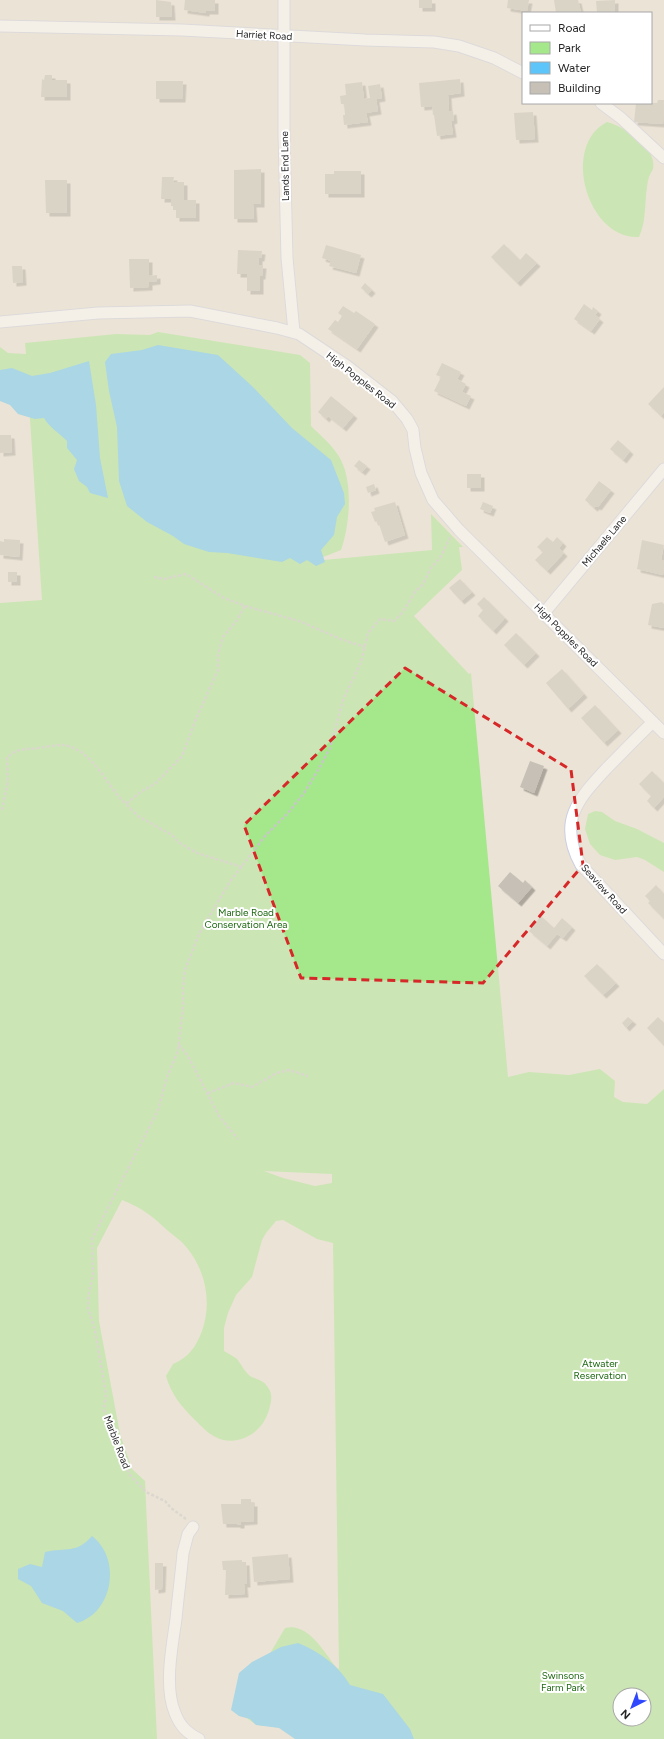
<svg xmlns="http://www.w3.org/2000/svg" width="664" height="1739" viewBox="0 0 664 1739" font-family="Figtree,sans-serif">
	<style>
		.green { fill: #a5e88c; fill-rule: evenodd }
		.water { fill: #5dc5f9 }
		.building { fill: #c6c0b6; filter: url(#shadow) }
		.lines { fill: none; stroke-linecap: round; stroke-linejoin: round }
		.street-casing { stroke: #cbcee2; stroke-width: 13 }
		.path { stroke: #c7c7c7; stroke-width: 2.5; stroke-dasharray: 3 2; stroke-linecap: butt }
		.street { stroke: #fff; stroke-width: 11 }
		.marked { fill: none; stroke: #d62828; stroke-width: 3; stroke-dasharray: 8 5; stroke-linejoin: round }
		.labels { text-anchor: middle; dominant-baseline: central; stroke-width: 4; stroke-linejoin: round; paint-order: stroke }
		.street-label { font-size: 10px; fill: #262626; stroke: #fff }
		.park-label { font-size: 10px; fill: #1e6812; stroke: #fff }
	</style>
	<defs>
		<filter id="shadow"><feDropShadow dx="3.5" dy="3.5" stdDeviation="0" flood-color="#0004"/></filter>
	</defs>
	<rect width="100%" height="100%" fill="#ebe3d6"/>
	<g class="green">
		<path d="M607,122c16,4 51,26 46,47 -1,2 -3,5 -4,8 -2,6 -2,12 -3,18 -1,14 -1,29 -7,42 -51,3 -79,-91 -32,-115z"/>
		<path d="M158,332l142,23 10,8 1,63c9,9 20,18 27,29 16,23 12,70 3,95l-28,11 119,-11 -1,-36 32,33h-4l3,23 -48,46 55,58 2,-1 37,404 21,-5 40,3 31,-6 15,12 -1,16 9,5 24,2 17,-15v650h-367l-19,-14 -16,1 -7,-2 -7,-5 -3,-6 20,-51 20,-34c23,-6 39,24 51,39l3,2 -6,-426 -16,-4 -34,-19 -7,1 -10,12 -4,7 -10,37 -16,18 -8,18 -4,15v23c4,2 9,5 13,8 4,5 8,13 13,17 8,4 14,4 19,13 4,7 2,13 0,21 -6,20 -24,34 -46,30 -12,-3 -21,-13 -29,-21 -13,-13 -23,-25 -28,-43l7,-12c15,-6 23,-17 29,-33 10,-28 4,-60 -15,-83 -5,-7 -13,-12 -20,-18 -16,-15 -25,-22 -45,-30l-25,48 2,73 21,113 12,35 13,12 12,258h-157v-1136l42,-3 -13,-196 -29,-14v-43l8,6 18,1 -1,-11 91,-9 34,1zM264,1171l68,3v9l-17,3 -32,-8zM620,1695h24v24h-24z"/>
		<path d="M595,811l7,1 13,9 22,8 27,14v29l-19,-12 -8,-3 -22,3 -15,-5 -10,-11 -5,-15 3,-15z"/>
	</g>
	<g class="water">
		<path d="M158,345l60,10 35,32 39,41 39,32 13,33 1,11 -8,13 -3,18 -13,15 4,12 -9,4 -9,-6 -7,4 -10,-6 -8,4 -55,-9 -18,-1 -25,-8 -11,-8 -26,-14 -20,-16 -8,-25 -2,-54 -8,-36 -4,-29 6,-8 31,-4z"/>
		<path d="M89,361l7,44 4,53 8,40 -18,-5 -3,-6 -8,-6 -5,-12 3,-9 -10,-12v-7c-8,-8 -18,-14 -23,-23l-9,1 -17,-5 -8,-9 -10,-4v-31l12,-2 20,8 18,-3z"/>
		<path d="M92,1536c30,23 21,77 -15,87l-14,-12 -21,-8 -11,-17 -13,-7v-10l12,-5 12,3 3,-15c22,-5 31,2 47,-16z"/>
		<path d="M298,1643c22,9 40,22 52,42l33,9 27,35 4,10h-119l-16,-11 -23,-3 -6,-6 -11,-3 -8,-6 8,-37 13,-11 29,-15z"/>
	</g>
	<g class="building">
		<path d="M156,0l15,2 1,15h-16z"/>
		<path d="M185,0h30v11h-9v2l-22,-3z"/>
		<rect x="419" y="0" width="13" height="8"/>
		<path d="M508,0h21l-2,11 -20,-3z"/>
		<path d="M554,0h24l3,13h-25z"/>
		<path d="M615,0v13h-18l-1,-12z"/>
		<path d="M45,75h7v5h15v17h-26l1,-18 2,1z"/>
		<path d="M460,79l1,14 -13,2 1,17 4,-1 1,9 -3,1 2,13 -16,2 -3,-21h-1l-1,-9 -11,1 -2,-24z"/>
		<path d="M156,81h27l-1,18h-26z"/>
		<path d="M362,82l2,17 6,-1 -2,-12 12,-2 2,14 -6,1 2,12 -12,2 2,9 -24,3 -1,-10h2l-1,-11h-3l-1,-8 6,-1 -1,-11z"/>
		<path d="M658,100h6l-1,24 -29,-2 2,-19h21z"/>
		<path d="M533,112l2,27 -19,1 -2,-27z"/>
		<path d="M261,169v35h-8l1,15h-20v-49z"/>
		<path d="M334,171h27v23h-36v-20h9z"/>
		<path d="M162,177h12l-1,5h11v18h12v18h-20v-8h-3v-4h-2v-7h-10z"/>
		<path d="M45,180h22v33h-21z"/>
		<path d="M504,244l16,16 6,-7 11,10 -20,20 -26,-26z"/>
		<path d="M326,245l35,10 -5,18 -27,-7 2,-5 -9,-3z"/>
		<path d="M238,250l24,1 -1,7h-2v7h4l-1,11h-2v15h-13v-17h-10z"/>
		<path d="M129,259h20v17l8,-1v6l-8,1v5l-19,1z"/>
		<path d="M12,266h10l1,16 -10,1z"/>
		<path d="M365,283l7,7 -4,4 -7,-6z"/>
		<path d="M584,304l8,6 1,-3 5,4 -3,4 5,4 -9,12 -17,-12z"/>
		<path d="M343,306l11,7 2,-2 19,13 -18,25 -29,-20 7,-9 3,2 4,-6 -4,-3z"/>
		<path d="M442,363l19,9 -4,7 9,5 -4,8 9,4 -5,10 -32,-15 7,-14 -5,-2z"/>
		<path d="M664,387v25l-3,4 -13,-12z"/>
		<path d="M331,396l23,19 -11,13 -15,-12 -2,3 -8,-7z"/>
		<path d="M0,435h11l1,17 -12,1z"/>
		<path d="M618,440l12,11 -7,9 -13,-11z"/>
		<path d="M359,460l8,6 -5,6 -8,-6z"/>
		<rect x="467" y="474" width="14" height="14"/>
		<path d="M599,481l12,9 -13,17 -2,-1 -2,2 -9,-8z"/>
		<path d="M374,484l2,6 -8,3 -2,-6z"/>
		<path d="M395,502l10,33 -20,7 -7,-21 -3,1 -4,-10 4,-1 -1,-3z"/>
		<path d="M483,502l10,4 -3,7 -10,-4z"/>
		<path d="M547,537l6,5 4,-5 6,6 -4,5 5,5 -17,18 -12,-11 8,-8 -6,-5z"/>
		<path d="M4,539l16,1 -1,17 -19,-2v-14l4,1z"/>
		<path d="M642,540l22,5 -3,15 3,1 -1,14 -26,-6z"/>
		<rect x="8" y="572" width="9" height="10"/>
		<path d="M460,579l12,13 -11,9 -12,-13z"/>
		<path d="M484,597l21,21 -12,13 -15,-15 5,-6 -6,-6z"/>
		<path d="M662,602l2,2v24l-16,-3 4,-21z"/>
		<path d="M516,633l20,20 -12,12 -20,-20z"/>
		<path d="M562,669l22,25 -16,15 -22,-26z"/>
		<path d="M595,705l23,25 -14,13 -23,-25z"/>
		<path d="M530,761l14,5 -10,27 -14,-6z"/>
		<path d="M652,771l12,12v14l-10,11 -7,-7 4,-5 -12,-12z"/>
		<path d="M510,872l13,11 2,-3 7,7 -14,16 -20,-17z"/>
		<path d="M656,885l8,9v22l-1,2 -15,-15 2,-2 -5,-5z"/>
		<path d="M541,916l13,12 8,-10 10,9 -9,11 -6,-4 -10,12 -18,-15z"/>
		<path d="M597,964l19,19 -13,12 -19,-19z"/>
		<path d="M628,1017l5,4 -7,7 -4,-5z"/>
		<path d="M658,1017l6,6v23l-17,-18z"/>
		<path d="M241,1499h10v4h3v18l-13,1v3h-4v-1h-14l-2,-20h20z"/>
		<path d="M288,1554l2,25 -36,3 -2,-25z"/>
		<path d="M242,1560v2h4l1,22h-3l1,10 -20,1 1,-25h-3l-1,-9z"/>
		<path d="M155,1563h8l-1,26 -7,1z"/>
	</g>
	<g class="lines">
		<defs>
			<g id="street">
				<path d="M284,0v134l3,124 7,74"/>
				<path d="M0,26l182,4 183,10 69,2 25,4 35,12 29,15"/>
				<path d="M601,103l20,15 43,40"/>
				<path d="M0,322l98,-9 92,-2 87,17 22,6 48,32 45,35 15,18 6,11 2,18 6,25 12,27 26,30 205,203"/>
				<path d="M544,613l120,-144"/>
				<path d="M653,722c-16,15 -31,31 -46,46 -29,31 -50,54 -26,97l83,89"/>
				<path d="M193,1527l-5,7 -5,19c-2,22 -5,44 -7,66 -4,28 -12,68 -1,94 5,13 12,20 24,26"/>
			</g>
		</defs>
		<use href="#street" class="street-casing"/>
		<g class="path">
			<path d="M154,577l10,2 22,-5 38,24 21,8 54,15 44,19 22,7"/>
			<path d="M2,810l6,-29 -1,-23c11,-11 18,-8 31,-10 8,-1 17,-3 24,-3 31,3 44,41 64,59"/>
			<path d="M242,867l-45,-14 -19,-11 -6,-7 -34,-19 -12,-12 16,-13 13,-7 27,-28 14,-37 22,-49v-16l5,-17 14,-17 8,-14"/>
			<path d="M179,1045l9,11 31,60 19,23"/>
			<path d="M208,1093l26,-10 18,4 25,-14 12,-3 19,6"/>
			<path d="M186,1519l-15,-11 -6,-7 -19,-9 -16,-17 -8,-16 -4,-17 -9,-18 -5,-14 2,-16 -11,-64 -7,-22 1,-15 4,-18 -1,-36 66,-129 9,-33 11,-26 5,-45v-19l2,-17 14,-36 30,-51 36,-47 23,-23 16,-20 13,-21 13,-24 13,-48 18,-38 7,-29 12,-14 14,2 8,-8 13,-21 8,-8 8,-16 9,-10 11,-22"/>
		</g>
		<use href="#street" class="street"/>
	</g>
	<path d="M0 0H664V1739H0ZM405,668l166,102 12,95 -100,118 -182,-5 -57,-153z" fill="#ebe3d6" fill-opacity=".55" fill-rule="evenodd"/>
	<path class="marked" d="M405,668l166,102 12,95 -100,118 -182,-5 -57,-153z"/>
	<g class="labels">
		<g class="street-label">
			<text transform="translate(264 35) rotate(3)">Harriet Road</text>
			<text transform="translate(285 166) rotate(-91)">Lands End Lane</text>
			<text transform="translate(361 380) rotate(38)">High Popples Road</text>
			<text transform="translate(604 541) rotate(-50)">Michaels Lane</text>
			<text transform="translate(566 635) rotate(45)">High Popples Road</text>
			<text transform="translate(604 889) rotate(48)">Seaview Road</text>
			<text transform="translate(117 1442) rotate(69)">Marble Road</text>
		</g>
		<g class="park-label">
			<text x="246" y="912">Marble Road<tspan x="246" dy="12">Conservation Area</tspan></text>
			<text x="600" y="1363">Atwater<tspan x="600" dy="12">Reservation</tspan></text>
			<text x="563" y="1675">Swinsons<tspan x="563" dy="12">Farm Park</tspan></text>
		</g>
	</g>
	<rect x="522" y="12" width="130" height="92" fill="#ffffff" stroke="#a8a8a8"/>
	<rect x="530" y="25" width="20" height="6" fill="#ffffff" stroke="#a8a8a8"/>
	<text x="558" y="32" font-size="12" fill="#262626">Road</text>
	<rect x="530" y="42" width="20" height="12" fill="#a5e88c" stroke="#a8a8a8"/>
	<text x="558" y="52" font-size="12" fill="#262626">Park</text>
	<rect x="530" y="62" width="20" height="12" fill="#5dc5f9" stroke="#a8a8a8"/>
	<text x="558" y="72" font-size="12" fill="#262626">Water</text>
	<rect x="530" y="82" width="20" height="12" fill="#c6c0b6" stroke="#a8a8a8"/>
	<text x="558" y="92" font-size="12" fill="#262626">Building</text>
	<g transform="translate(632 1707) rotate(222)"><circle r="19" fill="#ffffff" stroke="#a8a8a8"/>
	<path d="M0-3L7 15L0 10L-7 15Z" fill="#2f47ff"/>
	<text y="-6" font-size="11" font-weight="bold" text-anchor="middle" fill="#262626">N</text>
	</g>
</svg>
